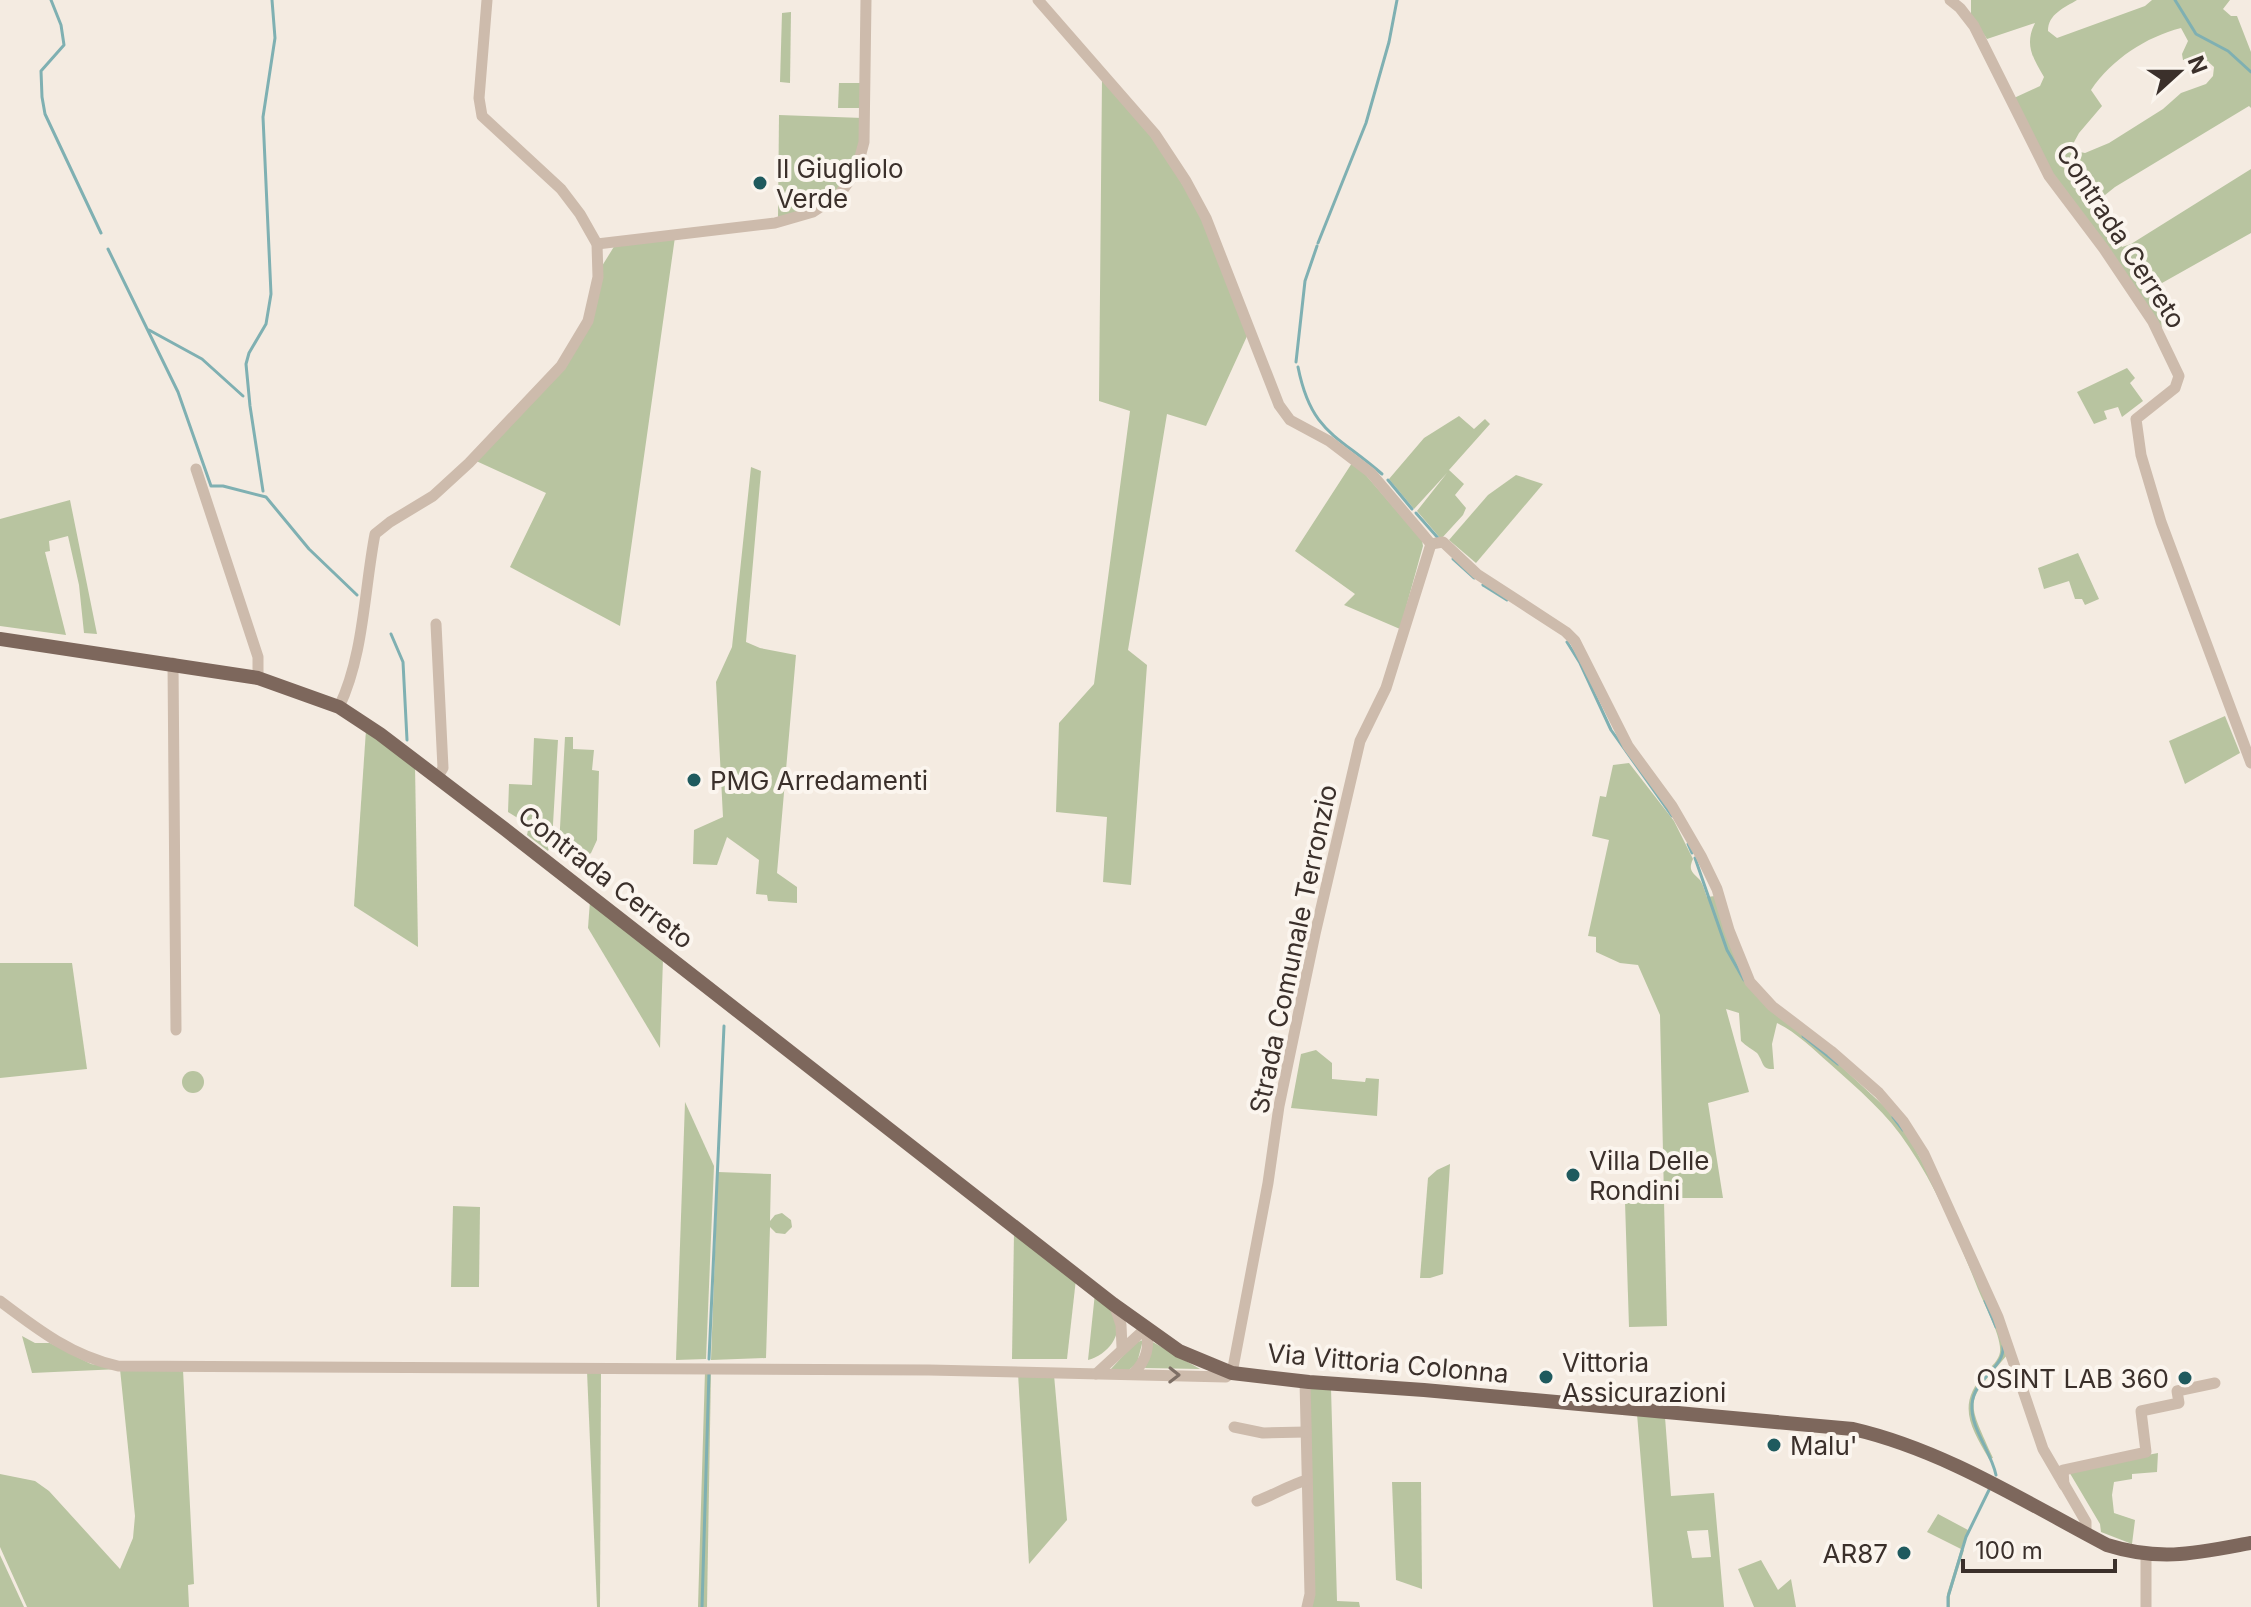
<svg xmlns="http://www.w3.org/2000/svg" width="2251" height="1607" viewBox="0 0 2251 1607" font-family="Inter,sans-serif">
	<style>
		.green { fill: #b8c4a0; fill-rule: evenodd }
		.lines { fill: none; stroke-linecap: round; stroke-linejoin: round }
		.stream { stroke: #7fb0b2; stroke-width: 3 }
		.minor { stroke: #cdbbac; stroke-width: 11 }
		.major { stroke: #7d675c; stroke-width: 14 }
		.oneway { stroke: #7d6f65 }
		.poi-dot { fill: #1f5a5e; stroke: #fbf5ee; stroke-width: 3 }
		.labels { text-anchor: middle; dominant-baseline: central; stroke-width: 8; stroke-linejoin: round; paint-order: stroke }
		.poi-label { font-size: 26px; fill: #3b302b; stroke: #fbf5ee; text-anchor: start }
		.street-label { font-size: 26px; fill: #3b302b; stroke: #fbf5ee }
	</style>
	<rect width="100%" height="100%" fill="#f4ebe1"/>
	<g class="green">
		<path d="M1971,0h106c-13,8 -29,14 -29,31l9,7 88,-32 7,-6h78l-7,9 8,7h6l14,36v56l-2,-2 -134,81 -15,12 -4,9 26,39 9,-3 120,-75v64l-105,59 14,21 2,16 -109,-153 -39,-78 26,-12 4,-9c-11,-19 -20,-32 -9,-54l-48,16 -16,-24zM2181,28l7,13 -6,13 1,6 22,-1 9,8 -1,9 -7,8 -25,9 -18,16 -54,34 -24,10 -10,-2 -2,-7 6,-11 23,-27 -11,-16c21,-31 55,-53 90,-62z"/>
		<path d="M791,12l-1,71 -10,-1 2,-69z"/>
		<path d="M1102,78l57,68 42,69 47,119 -42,92 -39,-12 -39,236 19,15 -16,220 -28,-3 4,-65 -51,-5 3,-89 35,-39 36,-273 -31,-10z"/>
		<path d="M839,83h21v25h-22z"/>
		<path d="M779,115l84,3c-6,59 -26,86 -85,99z"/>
		<path d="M675,237l-55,389 -110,-59 36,-74 -72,-33 101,-109 27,-85 13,-21z"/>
		<path d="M2127,368l8,10 -5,5 13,18 -21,16 -4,-10 -14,4 3,8 -13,5 -17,-32z"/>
		<path d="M1459,416l15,13 11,-10 5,5 -41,46 15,14 -9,11 11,13 -3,7 -22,24 -24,-28 30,-38 -33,36 -25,-30 35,-41z"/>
		<path d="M1352,463l12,10 58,67 1,6 -23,83 -56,-24 11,-11 -60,-43z"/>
		<path d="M751,467l10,4 -15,171 14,6 36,7 -19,218 20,14v16l-29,-2 -1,-6 -11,-1 3,-34 -32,-23 -10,28 -24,-1 1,-34 29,-13 -7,-135 16,-35z"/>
		<path d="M1516,475l27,9 -67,79 -27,-23 39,-45z"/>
		<path d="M70,500l27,134 -13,-1 -5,-48 -11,-49 -19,5 1,10 -5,1 21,83 -66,-9v-107z"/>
		<path d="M2078,553l21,46 -14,6 -3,-6h-7l-6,-18 -25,8 -6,-21z"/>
		<path d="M2225,716l15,37 -55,31 -16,-43z"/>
		<path d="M366,730l49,35 3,182 -64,-41z"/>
		<path d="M565,737h8v12l21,1 -2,20 7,1 -2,69 -6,13 -15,11 -16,-13 2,-3 -3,-2z"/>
		<path d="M534,738l24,2 -6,101 -4,10 -21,-16 2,-10 -21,-13 1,-28 23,1z"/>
		<path d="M1629,763l45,58 19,38c-5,11 -1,13 7,21 3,4 5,12 7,17l8,-1 34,85 150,139 46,83 63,151c-44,51 -42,43 -15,104l-4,1c-19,-33 -33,-55 -3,-87 5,-5 13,-12 14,-20 2,-15 -16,-48 -22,-63 -19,-48 -40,-99 -69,-142 -21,-33 -51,-58 -80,-84 -16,-14 -33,-31 -52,-40l-5,21 2,25c-13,1 -10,-7 -17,-16 -5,-4 -11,-7 -16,-12l-2,-28 -13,-4 23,83 -41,11 15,95h-59l-4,-183 -22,-50 -18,-2 -24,-11v-15l-8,-1 21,-96 -17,-4 8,-40 6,1 7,-32z"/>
		<path d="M590,901l73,58 -3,89 -72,-120z"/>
		<path d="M0,963h72l15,106 -87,9z"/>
		<path d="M1316,1050l16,13v16l33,3 1,-4 13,1 -2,37 -86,-8 10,-54z"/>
		<circle cx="193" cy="1082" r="11"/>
		<path d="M685,1102l29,64 -8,193 -30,1z"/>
		<path d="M1450,1164l-7,110 -13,4h-10l8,-100 9,-8z"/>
		<path d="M718,1172l53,2 -1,47 5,-6 7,-2 9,7 1,7 -7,7 -9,-1 -6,-6 -4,131 -55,2z"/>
		<path d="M1664,1201l3,125 -38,1 -4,-125z"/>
		<path d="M453,1206l27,1 -1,80h-28z"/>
		<path d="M1014,1233l62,46 -9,80h-55z"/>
		<path d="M1095,1293c6,6 15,13 19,21 11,21 -7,41 -26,46z"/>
		<path d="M22,1336l13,7h15l41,21 29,5 63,1 11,214 -6,1 1,22h-162l-27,-60v-73l35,7 14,10 71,78 13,-31 2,-22 -15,-147 -88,4z"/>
		<path d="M1143,1340l-6,23 -8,7h-19l25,-27z"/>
		<path d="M1151,1341l49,28 -55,-1z"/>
		<path d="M587,1371h14l-1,236h-3z"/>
		<path d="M705,1371h6l-4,236h-9z"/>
		<path d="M1018,1373l36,2 13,145 -38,44z"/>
		<path d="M1308,1386l23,2 6,213 22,1 1,5h-48z"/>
		<path d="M1637,1414l28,3 6,79 43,-3 10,114h-71zM1708,1530l3,27 -19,1 -5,-27z"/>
		<path d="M2158,1453l-1,19 -25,2v5l-18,3 -2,13 2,18 21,7 -3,24 -31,-12 -1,-8 -32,-54z"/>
		<path d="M1392,1482h29l1,107 -26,-9z"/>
		<path d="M1938,1514l30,16 -7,19 3,1 -14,45v12h-3v-13l14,-45 -34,-17z"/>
		<path d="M0,1555l24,52h-24z"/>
		<path d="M1761,1560l17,30 13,-11 5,28h-42l-16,-38z"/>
	</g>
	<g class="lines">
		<g class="stream">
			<path d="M51,0l10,25 3,20 -23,26 1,26 3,17 56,119"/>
			<path d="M2175,0l21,34 32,17 23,21"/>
			<path d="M1318,243l48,-120 23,-81 8,-42"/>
			<path d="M108,249l70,143 33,94h12l43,11 43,52 48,46"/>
			<path d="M149,330l53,29 41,37"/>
			<path d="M1296,362l9,-81 12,-35"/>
			<path d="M1298,367c13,65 38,67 84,107"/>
			<path d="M1388,480l24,29"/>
			<path d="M263,491l-13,-85 -4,-42 3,-11 17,-29 5,-30 -8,-177 12,-79 -3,-38"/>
			<path d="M1416,513l22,25"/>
			<path d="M1453,559l21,19"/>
			<path d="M1483,585l24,15"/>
			<path d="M391,634l12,28 4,78"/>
			<path d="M1567,642l13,21 31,67 61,86"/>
			<path d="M1688,844l4,9"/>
			<path d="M1695,858l32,92 17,30"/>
			<path d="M1803,1036l35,28"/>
			<path d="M1893,1117l10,13"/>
			<path d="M1985,1301l11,26"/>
			<path d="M709,1359l15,-333"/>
			<path d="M1996,1475c-5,-24 -26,-47 -24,-71 2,-26 33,-36 31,-58"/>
			<path d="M702,1607l7,-235"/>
			<path d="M1948,1607v-10l18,-60 23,-47"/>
		</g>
		<g class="minor">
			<path d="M1038,0l117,134 31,47 20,37 73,187 11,15 39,21 42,32 60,71 12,-2 34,32 89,58 9,9 53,105 44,60 29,50 16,33 12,41 21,52 22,24 59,45 48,42 24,28 21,33 74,163 45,132 21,36"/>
			<path d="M1950,0l10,8 14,18 75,150 55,73 49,73 26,54 -4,12 -39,31 5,36 20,67 90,241"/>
			<path d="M597,244l178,-21 38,-11 26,-17 17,-23 8,-30 2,-142"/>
			<path d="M196,469l62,188v21"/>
			<path d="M436,624l7,144 -6,10"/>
			<path d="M173,663l3,367"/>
			<path d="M339,707c25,-52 25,-116 36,-173l15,-12 43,-26 36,-33 92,-97 27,-45 10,-44 -1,-33 -17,-30 -19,-25 -79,-73 -3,-18 8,-98"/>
			<path d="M0,1301c37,28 72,55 118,65l811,4 297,7 6,-4 36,-190 11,-77 36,-172 45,-193 26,-53 45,-144"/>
			<path d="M1114,1304l7,21 1,22"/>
			<path d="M1096,1374l50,-46c4,19 1,32 -13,46"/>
			<path d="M1305,1381l5,213 -3,13"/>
			<path d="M1234,1427l29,6 43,-1"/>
			<path d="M2064,1484l22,38v12"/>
			<path d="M2064,1485l-1,-15 83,-18 -5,-41 38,-8 -2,-12 38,-8"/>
			<path d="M1257,1501c17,-6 32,-16 50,-21"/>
			<path d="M2146,1556v51"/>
		</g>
		<path class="major" d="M0,639l258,39 81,29 41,27 126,96 607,474 66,47 53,22 77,9 115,8 429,39c91,21 172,73 254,116 54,17 90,8 144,-2"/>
	</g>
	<defs><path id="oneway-chevron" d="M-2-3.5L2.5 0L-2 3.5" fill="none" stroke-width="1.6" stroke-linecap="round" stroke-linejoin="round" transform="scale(2)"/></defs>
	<use class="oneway" href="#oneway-chevron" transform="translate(1174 1375) rotate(1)"/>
	<g class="poi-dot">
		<circle cx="760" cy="183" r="8"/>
		<circle cx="694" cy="780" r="8"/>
		<circle cx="1573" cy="1175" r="8"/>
		<circle cx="1546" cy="1377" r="8"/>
		<circle cx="2185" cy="1378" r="8"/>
		<circle cx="1774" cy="1445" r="8"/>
		<circle cx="1904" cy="1553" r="8"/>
	</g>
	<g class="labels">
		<g class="poi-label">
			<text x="776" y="168">Il Giugliolo<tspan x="776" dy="30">Verde</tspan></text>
			<text x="710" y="780">PMG Arredamenti</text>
			<text x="1589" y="1160">Villa Delle<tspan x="1589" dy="30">Rondini</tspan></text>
			<text x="1562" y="1362">Vittoria<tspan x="1562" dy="30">Assicurazioni</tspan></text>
			<text x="2169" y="1378" text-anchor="end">OSINT LAB 360</text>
			<text x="1790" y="1445">Malu'</text>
			<text x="1888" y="1553" text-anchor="end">AR87</text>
		</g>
		<g class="street-label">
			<text transform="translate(2121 236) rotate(57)">Contrada Cerreto</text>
			<text transform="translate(606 877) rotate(38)">Contrada Cerreto</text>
			<text transform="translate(1293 949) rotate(-78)">Strada Comunale Terronzio</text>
			<text transform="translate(1388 1363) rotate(5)">Via Vittoria Colonna</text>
		</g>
	</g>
	<g transform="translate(2179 72) rotate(69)" stroke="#fbf5ee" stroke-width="6" paint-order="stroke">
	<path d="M0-6L14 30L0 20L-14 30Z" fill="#3b302b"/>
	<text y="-12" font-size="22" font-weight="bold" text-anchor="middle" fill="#3b302b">N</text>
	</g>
	<path d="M1963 1559v12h152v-12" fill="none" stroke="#3b302b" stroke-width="4"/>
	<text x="1975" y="1559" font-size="24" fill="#3b302b" stroke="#fbf5ee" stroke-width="6" paint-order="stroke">100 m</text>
</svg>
